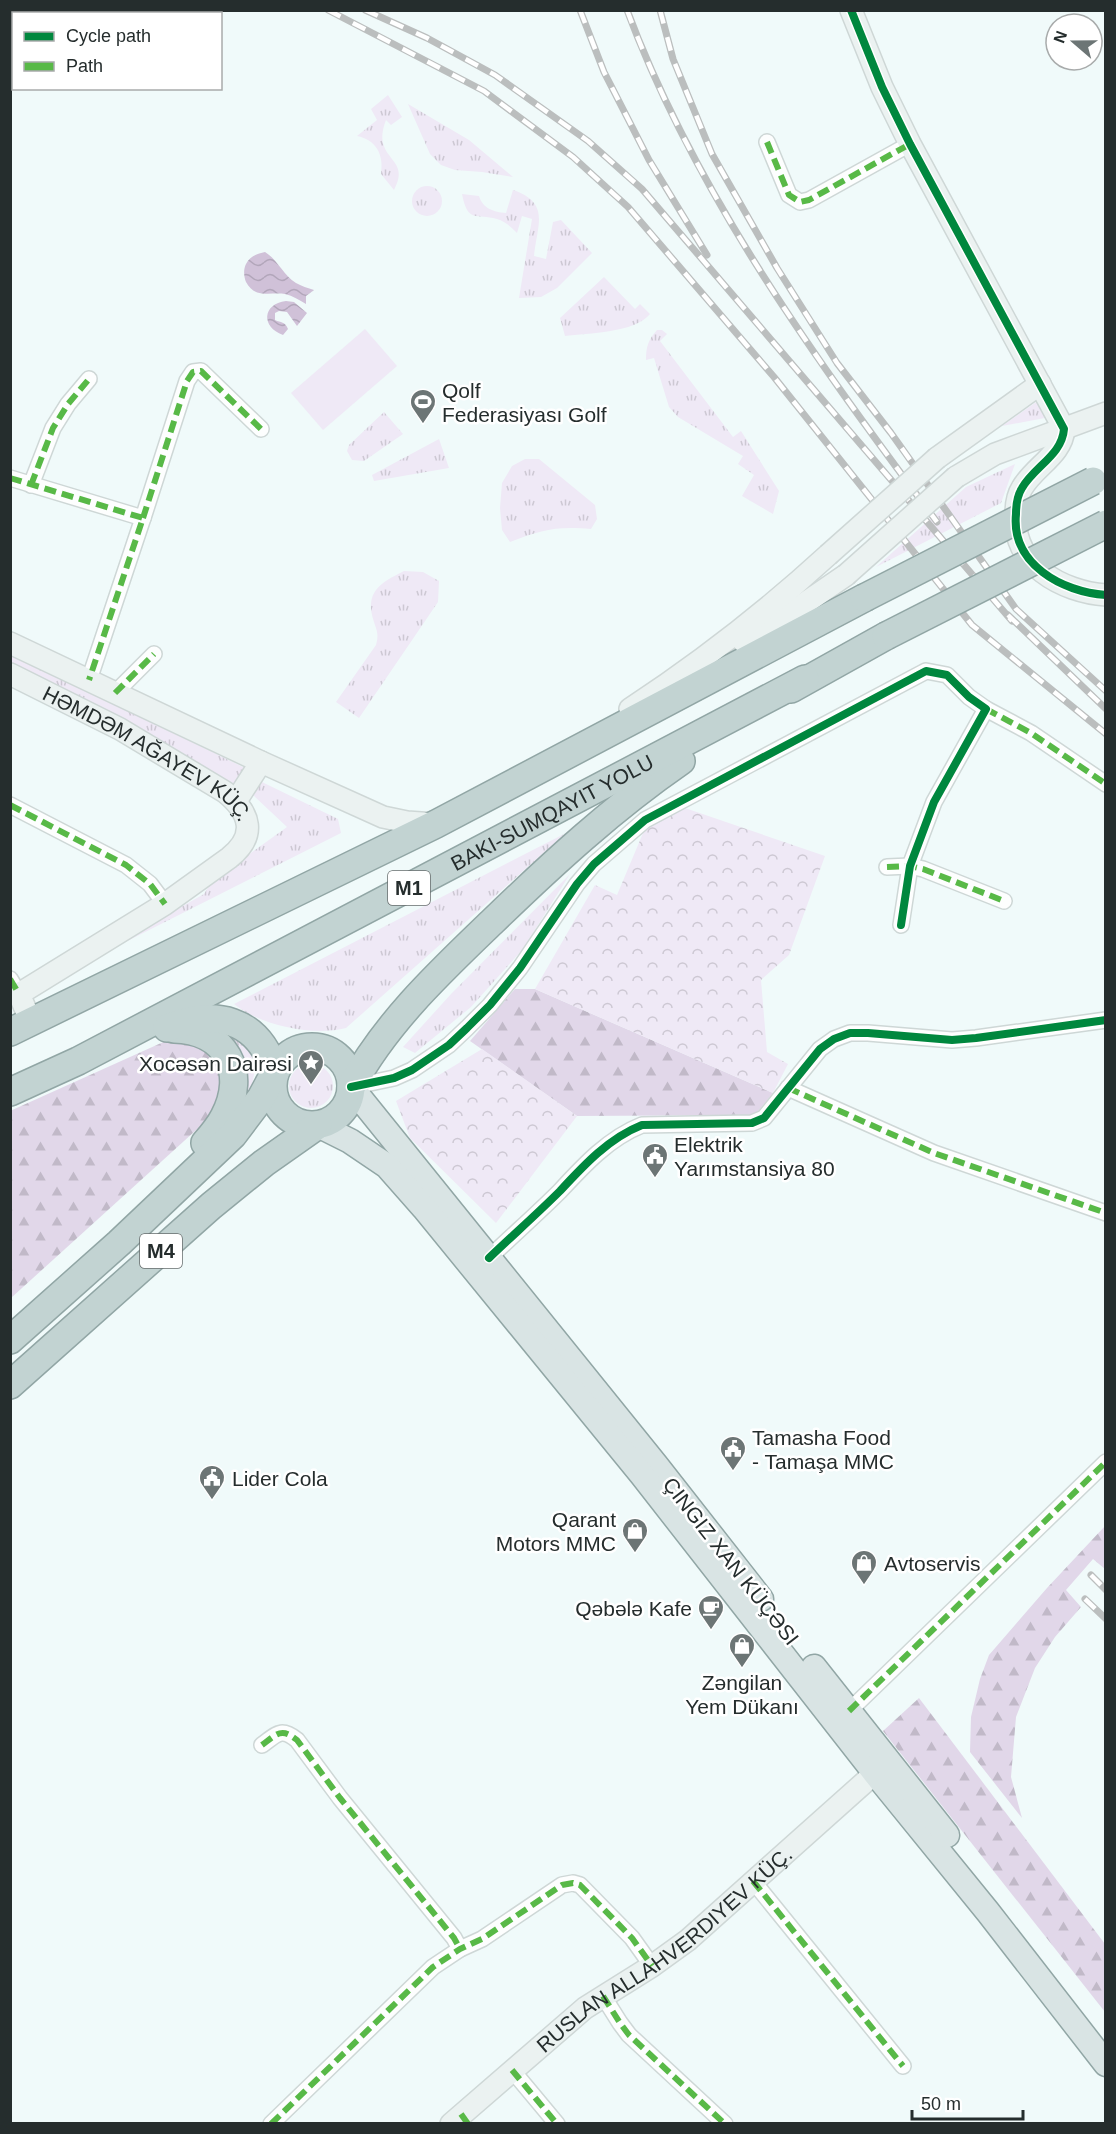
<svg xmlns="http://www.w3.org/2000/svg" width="1116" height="2134" viewBox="0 0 1116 2134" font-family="Arial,sans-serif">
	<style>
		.grass { fill: url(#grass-tufts) }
		.forest { fill: url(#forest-firs) }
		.park { fill: url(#park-crowns) }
		.pitch { fill: #efe9f6 }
		.water { fill: url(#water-waves) }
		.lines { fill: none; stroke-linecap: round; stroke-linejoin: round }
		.street-casing { stroke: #ced7d6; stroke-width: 18 }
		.secondary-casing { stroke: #ced7d6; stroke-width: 24 }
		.primary-casing { stroke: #91a6a5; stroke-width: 27 }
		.highway-casing { stroke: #91a6a5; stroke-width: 30 }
		.street { stroke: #fdfefe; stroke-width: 15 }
		.secondary { stroke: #ebf2f1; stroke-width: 21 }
		.primary { stroke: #d9e4e4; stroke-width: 24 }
		.highway { stroke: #c2d3d2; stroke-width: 27 }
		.rail-casing { stroke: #bbbebe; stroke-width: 7 }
		.rail { stroke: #fff; stroke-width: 4.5; stroke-dasharray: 14; stroke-linecap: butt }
		.secondary-bridge-casing { stroke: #ced7d6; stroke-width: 24; stroke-linecap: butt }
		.highway-bridge-casing { stroke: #91a6a5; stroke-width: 30; stroke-linecap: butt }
		.secondary-bridge { stroke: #ebf2f1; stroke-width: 21 }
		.highway-bridge { stroke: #c2d3d2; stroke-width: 27 }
		.quiet { stroke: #58b947; stroke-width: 6; stroke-dasharray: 12 6; stroke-linecap: butt }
		.cycleway-casing { stroke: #fff; stroke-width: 11 }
		.cycleway { stroke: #00873e; stroke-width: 8 }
		.labels { text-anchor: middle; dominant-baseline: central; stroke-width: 5; stroke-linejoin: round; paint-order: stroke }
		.shield { fill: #fff; stroke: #666c6c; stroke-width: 1.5 }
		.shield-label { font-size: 20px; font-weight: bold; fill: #252d2d }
		.poi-label { font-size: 21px; fill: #252d2d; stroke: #fff; text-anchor: start }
		.street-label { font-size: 21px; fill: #252d2d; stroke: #fff }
	</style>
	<defs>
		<pattern id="grass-tufts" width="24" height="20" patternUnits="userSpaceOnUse" patternTransform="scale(1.5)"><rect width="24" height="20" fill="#efe9f6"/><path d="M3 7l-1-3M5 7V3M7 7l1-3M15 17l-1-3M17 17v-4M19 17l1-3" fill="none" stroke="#cdc8d3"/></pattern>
		<pattern id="forest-firs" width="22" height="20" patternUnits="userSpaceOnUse" patternTransform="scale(1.5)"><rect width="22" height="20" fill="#e1d7e9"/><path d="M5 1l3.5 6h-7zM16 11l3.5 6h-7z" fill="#c1b9c8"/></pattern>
		<pattern id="park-crowns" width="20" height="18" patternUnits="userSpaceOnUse" patternTransform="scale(1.5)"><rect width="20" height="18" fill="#efe9f6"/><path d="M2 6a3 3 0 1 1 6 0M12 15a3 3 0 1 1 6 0" fill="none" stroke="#cdc8d3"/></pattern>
		<pattern id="water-waves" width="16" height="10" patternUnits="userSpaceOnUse" patternTransform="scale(1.5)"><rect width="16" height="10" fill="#d0c1d8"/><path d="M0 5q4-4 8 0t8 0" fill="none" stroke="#b2a6ba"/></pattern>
	</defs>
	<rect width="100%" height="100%" fill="#f0fafa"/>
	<g class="grass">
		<path d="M388,95l14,22 -11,8 -5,-5c-16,41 27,36 8,70l-13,-16c3,-20 -5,-34 -24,-38l20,-16 -6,-11z"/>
		<path d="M408,104l61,36 44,37 -31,-5 -27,-2 -14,-5 -11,-11z"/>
		<circle cx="427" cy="201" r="15"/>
		<path d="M513,190c38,13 24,35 21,66l12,3 7,-37 8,-2 31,33 -35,35 -16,9 -22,1 13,-79 -10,-3 -5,17c-6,-6 -12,-12 -20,-14 -21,-6 -29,5 -35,-25l17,2c4,13 15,16 27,17z"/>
		<path d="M604,277l31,32 5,-5 10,10c-15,19 -62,19 -85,22l-5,-18z"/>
		<path d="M657,330h5l5,4 -7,7 73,96 8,-6 38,60 -6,23 -31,-18 12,-21 -16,-11 5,-8 -65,-39 -9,-10 -15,-49 -8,2c0,-13 2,-20 11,-30z"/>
		<path d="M1042,398l8,19 -48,9z"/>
		<path d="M384,412l19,22 -39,27 -12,-1 -5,-9 2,-6z"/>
		<path d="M439,439l10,29 -75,13 -2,-6z"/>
		<path d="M525,459h14l56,46 2,14 -6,10c-35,-3 -50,1 -81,13l-8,-12 -2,-22 2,-25 10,-17z"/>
		<path d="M1015,464l-14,39 -125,64 90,-80z"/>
		<path d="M404,571l19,1 16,9 -1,21 -79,116 -23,-16 40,-57c3,-10 1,-14 -2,-23 -10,-30 6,-39 30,-51z"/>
		<path d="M10,653l239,117 -13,19 -225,-123z"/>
		<path d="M262,782l76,37 3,14 -273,138 136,-77 8,-13 75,-54 -34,-32z"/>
		<path d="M566,833l-220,195c-32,9 -87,-3 -112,-24z"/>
		<path d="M570,874l-47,75 -52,58 -56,46 -12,-6 48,-53z"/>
		<path d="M218,1027c40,15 43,39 28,75z"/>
		<circle cx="311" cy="1086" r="22"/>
	</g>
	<g class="forest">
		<path d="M515,989h20l238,104 -18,22 -178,1 -107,-75z"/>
		<path d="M170,1039l33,5 20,26 -4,32 -14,20 -194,176 -1,-187z"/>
		<path d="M1105,1526v43l-12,-10 -27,31 15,17 -26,30 -20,31 -19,49 -5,60 11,41 -52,-66 1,-35 9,-38 9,-24 58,-67z"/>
		<path d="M919,1698l186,246v68l-222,-281z"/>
	</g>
	<g class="park">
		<path d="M685,808l140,48 -36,99 -28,25 6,72 21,12 -15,29 -238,-104 60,-104 22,10 29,-69z"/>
		<path d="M482,1049l95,67 -81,107 -86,-85 -14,-37z"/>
	</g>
	<path class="pitch" d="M365,329l32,37 -74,64 -32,-37z"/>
	<g class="water">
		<path d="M265,252c13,8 18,23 31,31 5,3 12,5 18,7l-8,6v8c-7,-4 -13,-8 -21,-10 -15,-2 -30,5 -39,-12 -2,-5 -3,-12 0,-18 4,-8 11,-10 19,-12z"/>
		<path d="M286,301l8,1 13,11 -10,13 -10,-14 -8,-1 -4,2v7c6,3 10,1 13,9l-5,6c-22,-8 -21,-31 3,-34z"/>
	</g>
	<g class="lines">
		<defs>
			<g id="street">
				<path d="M767,142l22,53 11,7 9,-2 101,-56"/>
				<path d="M10,478l133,40 -54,162"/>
				<path d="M31,485l22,-57 15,-24 21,-25"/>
				<path d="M143,518l44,-137 6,-9 8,-1 60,58"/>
				<path d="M115,693l39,-39"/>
				<path d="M986,709l45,24 75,51"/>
				<path d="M10,805l116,60 24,19 15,20"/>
				<path d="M887,867l23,-1 13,3 81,32"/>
				<path d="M10,979l9,15"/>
				<path d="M351,1087l43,-9 18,-8 37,-25 18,-17 23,-23 30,-37 57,-84 17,-20 51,-44 281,-149 21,4 22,22 17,12 -52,93 -24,64 -9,59"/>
				<path d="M788,1088l146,65 172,60"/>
				<path d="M489,1258c24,-23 48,-44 71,-67 24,-26 49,-53 82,-66l110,-2 12,-5 56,-69 14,-10 16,-6h18l84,7 24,-2 130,-18"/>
				<path d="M849,1711l257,-249"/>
				<path d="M262,1745c15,-11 19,-18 35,-5l43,58 114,140 6,11"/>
				<path d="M753,1881l150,185"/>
				<path d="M603,1996l17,27 9,12 96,89"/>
				<path d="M512,2070l45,54"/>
				<path d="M271,2124l162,-157 27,-18 22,-10 80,-54 11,-2 7,2 52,53 20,28"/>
			</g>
			<g id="secondary">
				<path d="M851,10l31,77 28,57 154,285c-2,26 -29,37 -42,59 -5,8 -6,17 -6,26 -5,50 46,78 90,81"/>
				<path d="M937,458l103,-74"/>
				<path d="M956,477l39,-23 111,-41"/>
				<path d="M743,641l52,-31 51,-35"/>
				<path d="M10,643l251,119 122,55 24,5 28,2"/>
				<path id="s1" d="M10,674l110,55 105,63c26,21 32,44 4,66l-64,46 -146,90 12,28"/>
				<path d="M630,709c70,-46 137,-98 198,-154"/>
				<path d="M236,801l25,-39"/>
				<path id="s2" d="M451,2124l134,-116 67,-42 36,-26 187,-167"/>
			</g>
			<g id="primary">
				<path d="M351,1087l305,378 105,134"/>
				<path d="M318,1125l32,16 37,25 37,42 218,267 233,298 113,139 118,152"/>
				<path d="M814,1667l133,168"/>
			</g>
			<g id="highway">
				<path d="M791,689l95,-53"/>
				<path d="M174,1029c52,1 74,43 50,88 -5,10 -12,18 -19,26"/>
				<path d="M10,1032l426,-208 428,-226"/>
				<circle cx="312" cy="1086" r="39"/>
				<path d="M351,1087c35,-65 90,-116 142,-166 60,-58 120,-113 188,-160"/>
				<path id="s3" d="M10,1092l68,-31 727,-382"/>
				<path d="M10,1340l109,-97 114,-108 28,-37 14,-26c-17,-54 -60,-63 -108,-44"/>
				<path d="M10,1385l201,-179 53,-43 54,-38"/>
			</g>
		</defs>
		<use href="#street" class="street-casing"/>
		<use href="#secondary" class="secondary-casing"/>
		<use href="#primary" class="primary-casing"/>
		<use href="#highway" class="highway-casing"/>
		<use href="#street" class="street"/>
		<use href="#secondary" class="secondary"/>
		<use href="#primary" class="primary"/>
		<use href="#highway" class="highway"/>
		<defs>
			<g id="rail">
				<path d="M328,10l156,81 89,66 55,50 146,170 198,248 134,109"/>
				<path d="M365,10l62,28 68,37 93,66 54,48 370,432"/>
				<path d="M580,10l24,62 45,88 58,95"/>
				<path d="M627,10c70,187 192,354 310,512"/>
				<path d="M660,10l13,49 39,95 65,114 60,95 54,70 125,176 90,82"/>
				<path d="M1008,615l98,94"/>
				<path d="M1091,1575l15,15"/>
				<path d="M1085,1599l21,20"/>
			</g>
		</defs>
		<use href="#rail" class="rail-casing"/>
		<use href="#rail" class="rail"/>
		<defs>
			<g id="secondary-bridge">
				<path d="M828,555l109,-97"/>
				<path d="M846,575l110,-98"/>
			</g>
			<g id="highway-bridge">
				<path d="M864,598l229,-117"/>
				<path d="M886,636l220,-112"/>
			</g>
		</defs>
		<use href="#secondary-bridge" class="secondary-bridge-casing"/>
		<use href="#highway-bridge" class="highway-bridge-casing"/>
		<use href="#secondary-bridge" class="secondary-bridge"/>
		<use href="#highway-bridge" class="highway-bridge"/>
		<g class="quiet">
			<path d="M767,142l22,53 11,7 9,-2 101,-56"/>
			<path d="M10,478l133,40 -54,162"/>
			<path d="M31,485l22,-57 15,-24 21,-25"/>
			<path d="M143,518l44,-137 6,-9 8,-1 60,58"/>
			<path d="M115,693l39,-39"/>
			<path d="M986,709l45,24 75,51"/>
			<path d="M10,805l116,60 24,19 15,20"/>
			<path d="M887,867l23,-1 13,3 81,32"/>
			<path d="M10,979l9,15"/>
			<path d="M788,1088l146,65 172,60"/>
			<path d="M849,1711l257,-249"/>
			<path d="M262,1745c15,-11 19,-18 35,-5l43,58 114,140 6,11"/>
			<path d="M753,1881l150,185"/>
			<path d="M603,1996l17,27 9,12 96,89"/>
			<path d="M512,2070l45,54"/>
			<path d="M461,2114l7,10"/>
			<path d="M271,2124l162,-157 27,-18 22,-10 80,-54 11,-2 7,2 52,53 20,28"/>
		</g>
		<defs>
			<g id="cycleway">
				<path d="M851,10l31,77 28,57 154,285c-2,26 -29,37 -42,59 -5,8 -6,17 -6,26 -5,50 46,78 90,81"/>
				<path d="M351,1087l43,-9 18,-8 37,-25 18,-17 23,-23 30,-37 57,-84 17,-20 51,-44 281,-149 21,4 22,22 17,12 -52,93 -24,64 -9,59"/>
				<path d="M489,1258c24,-23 48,-44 71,-67 24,-26 49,-53 82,-66l110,-2 12,-5 56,-69 14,-10 16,-6h18l84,7 24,-2 130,-18"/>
			</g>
		</defs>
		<use href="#cycleway" class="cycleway-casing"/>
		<use href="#cycleway" class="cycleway"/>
	</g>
	<defs>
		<symbol id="stadium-pin" viewBox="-11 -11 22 30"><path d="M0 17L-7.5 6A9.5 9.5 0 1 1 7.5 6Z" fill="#6c7575" stroke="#fff"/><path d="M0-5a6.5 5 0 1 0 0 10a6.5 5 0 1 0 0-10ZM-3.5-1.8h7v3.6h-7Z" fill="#fff"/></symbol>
		<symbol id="sight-pin" viewBox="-11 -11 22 30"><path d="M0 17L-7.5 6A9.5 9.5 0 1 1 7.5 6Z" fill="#6c7575" stroke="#fff"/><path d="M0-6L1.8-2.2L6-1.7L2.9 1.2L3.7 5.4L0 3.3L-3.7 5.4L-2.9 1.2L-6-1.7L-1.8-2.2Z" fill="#fff"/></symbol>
		<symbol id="civic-pin" viewBox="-11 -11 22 30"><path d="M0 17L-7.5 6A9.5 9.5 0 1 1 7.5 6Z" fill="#6c7575" stroke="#fff"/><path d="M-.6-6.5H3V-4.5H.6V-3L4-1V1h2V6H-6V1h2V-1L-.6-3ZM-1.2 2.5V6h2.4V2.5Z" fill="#fff"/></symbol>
		<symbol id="shop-pin" viewBox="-11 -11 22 30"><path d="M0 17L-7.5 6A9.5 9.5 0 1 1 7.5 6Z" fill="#6c7575" stroke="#fff"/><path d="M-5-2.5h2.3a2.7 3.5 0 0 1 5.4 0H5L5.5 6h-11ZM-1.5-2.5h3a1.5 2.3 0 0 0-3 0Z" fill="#fff"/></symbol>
		<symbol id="cafe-pin" viewBox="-11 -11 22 30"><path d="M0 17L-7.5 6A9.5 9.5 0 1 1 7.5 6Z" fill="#6c7575" stroke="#fff"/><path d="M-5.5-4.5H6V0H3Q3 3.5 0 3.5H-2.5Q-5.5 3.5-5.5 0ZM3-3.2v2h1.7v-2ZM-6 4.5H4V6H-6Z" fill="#fff"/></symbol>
	</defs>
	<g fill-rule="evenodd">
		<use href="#stadium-pin" x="408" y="387" width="30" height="40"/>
		<use href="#sight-pin" x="296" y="1048" width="30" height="40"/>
		<use href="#civic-pin" x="640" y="1141" width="30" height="40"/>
		<use href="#civic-pin" x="718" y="1434" width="30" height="40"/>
		<use href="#civic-pin" x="197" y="1463" width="30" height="40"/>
		<use href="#shop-pin" x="620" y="1516" width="30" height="40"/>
		<use href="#shop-pin" x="849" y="1548" width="30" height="40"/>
		<use href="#cafe-pin" x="696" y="1593" width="30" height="40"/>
		<use href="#shop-pin" x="727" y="1631" width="30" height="40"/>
	</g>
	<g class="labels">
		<g class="shield">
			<rect x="388" y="871" width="42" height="34" rx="4.5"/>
			<rect x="140" y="1234" width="42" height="34" rx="4.5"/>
		</g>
		<g class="shield-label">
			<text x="409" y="888">M1</text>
			<text x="161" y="1251">M4</text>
		</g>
		<g class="poi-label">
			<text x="442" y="390">Qolf<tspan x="442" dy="24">Federasiyası Golf</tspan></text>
			<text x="292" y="1063" text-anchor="end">Xocəsən Dairəsi</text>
			<text x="674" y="1144">Elektrik<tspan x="674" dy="24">Yarımstansiya 80</tspan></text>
			<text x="752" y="1437">Tamasha Food<tspan x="752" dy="24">- Tamaşa MMC</tspan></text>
			<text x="232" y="1478">Lider Cola</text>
			<text x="616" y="1519" text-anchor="end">Qarant<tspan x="616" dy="24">Motors MMC</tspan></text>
			<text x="884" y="1563">Avtoservis</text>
			<text x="692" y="1608" text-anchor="end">Qəbələ Kafe</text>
			<text x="742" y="1682" text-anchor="middle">Zəngilan<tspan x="742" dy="24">Yem Dükanı</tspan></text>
		</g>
		<g class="street-label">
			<text stroke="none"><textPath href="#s1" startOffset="160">HƏMDƏM AĞAYEV KÜÇ.</textPath></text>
			<text stroke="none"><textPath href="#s3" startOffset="610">BAKI-SUMQAYIT YOLU</textPath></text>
			<text transform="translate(731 1561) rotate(52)">ÇINGIZ XAN KÜÇƏSI</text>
			<text stroke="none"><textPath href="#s2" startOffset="276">RUSLAN ALLAHVERDIYEV KÜÇ.</textPath></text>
		</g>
	</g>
	<rect width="1116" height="2134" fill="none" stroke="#252d2d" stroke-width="24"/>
	<rect x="12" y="12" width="210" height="78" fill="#ffffff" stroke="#a8abab" stroke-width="1.5"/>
	<rect x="24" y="32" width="30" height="9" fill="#00873e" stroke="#a8abab" stroke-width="1.5"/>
	<text x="66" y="42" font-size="18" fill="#252d2d">Cycle path</text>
	<rect x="24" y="62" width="30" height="9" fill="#58b947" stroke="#a8abab" stroke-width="1.5"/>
	<text x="66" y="72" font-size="18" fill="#252d2d">Path</text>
	<g transform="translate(1074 42) rotate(290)"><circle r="28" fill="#ffffff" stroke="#a8abab" stroke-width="1.5"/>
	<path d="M0-4.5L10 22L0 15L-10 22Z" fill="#6c7575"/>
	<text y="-9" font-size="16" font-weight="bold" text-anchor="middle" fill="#252d2d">N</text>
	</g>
	<path d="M912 2110v9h111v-9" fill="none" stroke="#252d2d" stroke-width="3"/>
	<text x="921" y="2110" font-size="18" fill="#252d2d" stroke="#ffffff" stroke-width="4.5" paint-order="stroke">50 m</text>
</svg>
